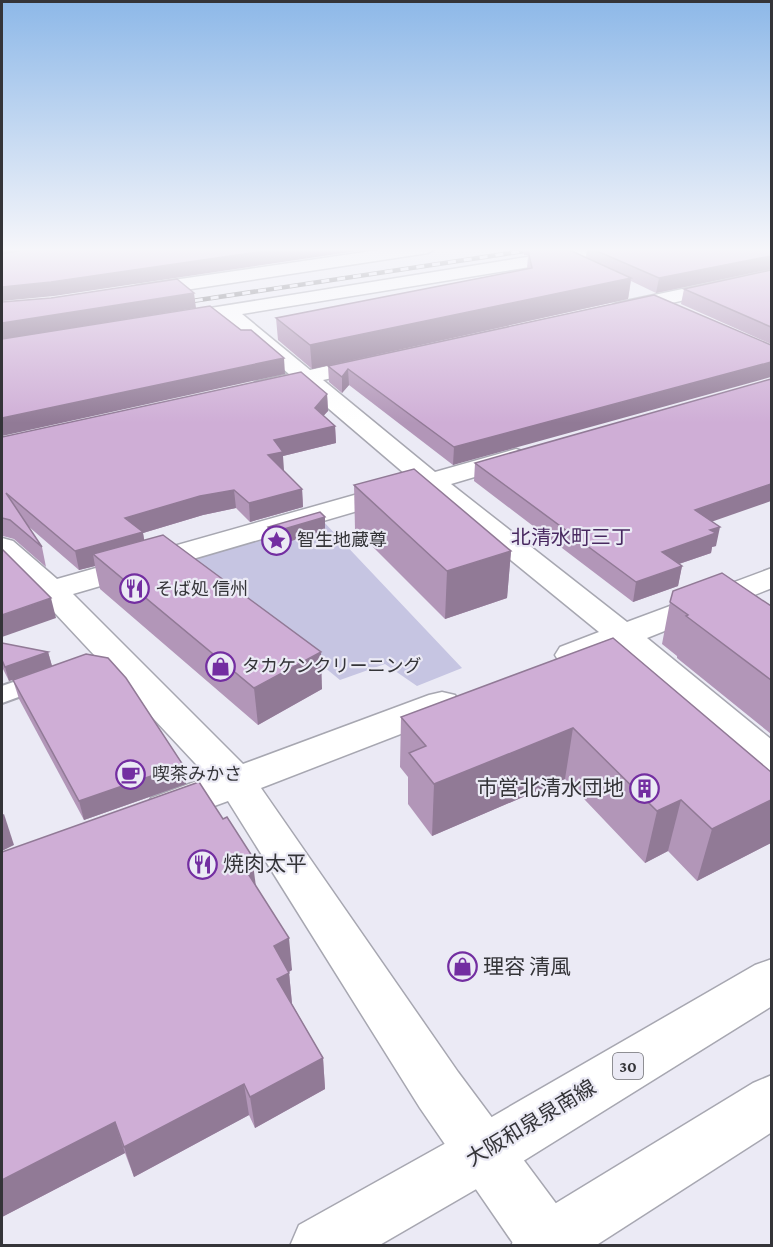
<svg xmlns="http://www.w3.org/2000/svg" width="773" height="1247" viewBox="0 0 773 1247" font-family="'Crimson Pro','Noto Sans JP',serif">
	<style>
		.green { fill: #c6c5e2 }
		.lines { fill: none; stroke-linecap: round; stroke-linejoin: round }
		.lane-casing { stroke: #a7a7b1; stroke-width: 4 }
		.street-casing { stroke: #a7a7b1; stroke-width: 3 }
		.primary-casing { stroke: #a7a7b1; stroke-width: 3 }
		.lane { fill: #fff; fill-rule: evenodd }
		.street { fill: #fff; fill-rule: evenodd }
		.primary { fill: #fff; fill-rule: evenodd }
		.rail-casing { stroke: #6b6a70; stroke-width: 4.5 }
		.rail { stroke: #ebeaf5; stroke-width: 3; stroke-dasharray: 8; stroke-linecap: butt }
		.wall { fill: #b296b8 }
		.shaded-wall { fill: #917a96 }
		.building { fill: #cfaed6; stroke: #917a96; stroke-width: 1.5 }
		.labels { text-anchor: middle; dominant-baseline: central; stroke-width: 4.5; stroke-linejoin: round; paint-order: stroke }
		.shield { fill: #ebeaf5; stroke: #6b6b71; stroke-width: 1.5 }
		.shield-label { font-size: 16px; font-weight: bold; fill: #343438 }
		.poi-label { font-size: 18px; fill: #343438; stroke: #ebeaf5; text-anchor: start }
		.neighbourhood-label { font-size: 20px; fill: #482860; stroke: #ebeaf5 }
		.near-poi-label { font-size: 21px; fill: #343438; stroke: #ebeaf5; text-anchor: start }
		.near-street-label { font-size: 21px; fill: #343438; stroke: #ebeaf5 }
	</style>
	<rect width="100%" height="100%" fill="#ebeaf5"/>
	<path class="green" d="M322,520l140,148 -45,18 -32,-22 -45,16 -151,-123z"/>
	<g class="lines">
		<defs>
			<path id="lane" d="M45,671l9,3 3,5 -3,5 -52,19v-17z"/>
			<g id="street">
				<path d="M392,248h44l-8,5 -289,44 -7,-2 -2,-4 2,-4 7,-2z"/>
				<path d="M583,248h41l-8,5 -374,61 68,56 61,-14 8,2 3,5 -3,5 -56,12 112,92 81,-23 9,3 4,5 -4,5 -74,22 176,138 145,-54v20l-125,50 125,102v35l-14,-4 -139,-122 -47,17 -12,-3 -5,-8 5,-8 39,-15 -173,-141 -353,103 170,170 186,-69 13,-3 13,3 5,9 -5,9 -194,75 197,284 114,153 9,21h-66l-95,-138 -192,-307 -63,23 -14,-4 -6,-11 6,-11 57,-21 -168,-180 -38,-35v-24l11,3 44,38 354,-100 -110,-94 -38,9 -8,-2 -3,-5 3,-5 34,-8 -67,-57h-18l-3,-4 3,-4z"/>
				<path d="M772,270v11l-151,33 -7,-2 -3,-4 3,-4 7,-2z"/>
			</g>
			<g id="primary">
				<path d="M772,959v47l-268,167 -126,73h-88l9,-21 165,-92 291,-168z"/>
				<path d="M772,1075v57l-177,114h-84l9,-21 233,-142z"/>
			</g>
		</defs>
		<use href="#lane" class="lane-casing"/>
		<use href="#street" class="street-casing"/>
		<use href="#primary" class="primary-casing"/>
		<use href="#lane" class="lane"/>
		<use href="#street" class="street"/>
		<use href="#primary" class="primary"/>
		<defs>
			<path id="rail" d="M179,303l365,-55"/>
		</defs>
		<use href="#rail" class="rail-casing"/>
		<use href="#rail" class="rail"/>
	</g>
	<g class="wall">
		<path d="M523,248h45h-2l20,9 1,-9h184v21l-115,24 -25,-12 -3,18 -316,70 -34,-29 -2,-22 251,-49 1,-14h-4z"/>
		<path d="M771,270v74l-90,-40 3,-15z"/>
		<path d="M771,345l-318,120 -104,-80 -7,8 -13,-11 -1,-16z"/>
		<path d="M327,394l1,17 -5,5 12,10 1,17 -53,13v14l19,19 1,18 -53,15 -14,-14 -33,7 -60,18 1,7 178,149 -64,36 -158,-136 -5,-23 -16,4 -51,-44 14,21 4,20 -32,-28 -11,-3 -1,1v-100z"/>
		<path d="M475,463l237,59 4,24 -4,1 -1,6 -32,11 3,2 -4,20 -45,16 -159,-121z"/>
		<path d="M354,485l157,66 -4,47 -62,21 -90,-90z"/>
		<path d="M268,527l57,3 -40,13 -12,2 -4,-5z"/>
		<path d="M670,602l101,4v128l-94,-76v-2l-15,-12z"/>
		<path d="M613,638l158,134v71l-74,38 -29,-30 -23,12 -80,-84 -133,57 -24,-32v-27l-8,-10 1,-50z"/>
		<path d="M2,643l46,9 4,14 -43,15 -7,-14z"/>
		<path d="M13,680l170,85 3,19 -102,36 -65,-121z"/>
		<path d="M256,886l36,84 -3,2 3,32 31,54 2,31 -70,39 -6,-13 -115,62 -9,-24 -123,64z"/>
	</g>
	<g class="shaded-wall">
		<path d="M2,248h28l-28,7z"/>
		<path d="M285,248h92l-323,48 -52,5v-14z"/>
		<path d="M525,248h43l-39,6 -1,-4v5h-4z"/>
		<path d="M771,256v13l-115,24 3,-15z"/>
		<path d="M631,278l-3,21 -316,70 -2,-24z"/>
		<path d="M194,293l2,15 -194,31v1v-17z"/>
		<path d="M284,358l1,16 -283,62v-18z"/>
		<path d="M771,362v15l-318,88 1,-18z"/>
		<path d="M348,369l1,16 -7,8v-16z"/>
		<path d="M327,394l1,17 -13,14v-17z"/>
		<path d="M335,426l1,17 -53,13 1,14 -15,3 -1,-18 6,-15z"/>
		<path d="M771,484v17l-80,28 4,-19z"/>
		<path d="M302,489l1,18 -53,15 -1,-19z"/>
		<path d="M234,490l2,18 -33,7 -60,18 3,18 -53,3 2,12 -16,4 -4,-19 50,-33 75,-22z"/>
		<path d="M325,517v13l-40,13 -12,2 -1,-14z"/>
		<path d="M720,527l-4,19 -4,1 -1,6 -53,18 4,-19 48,-22z"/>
		<path d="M511,551l-4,47 -62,21 2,-48z"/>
		<path d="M682,566l-4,20 -45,16 3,-20z"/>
		<path d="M51,598l5,20 -54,19v-22z"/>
		<path d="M48,652l4,14 -43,15 -4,-14z"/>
		<path d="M321,652l1,37 -64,36 -4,-37z"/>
		<path d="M573,728l-8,51 -133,57 2,-52z"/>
		<path d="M183,765l3,19 -102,36 -5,-19z"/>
		<path d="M681,800l-13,51 -23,12 12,-52z"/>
		<path d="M771,800v43l-74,38 15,-52z"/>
		<path d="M4,814l10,31 -12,6v-36z"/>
		<path d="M252,856l4,31 -16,-26z"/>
		<path d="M289,938l3,32 -15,8 -3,-32z"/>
		<path d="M289,973l3,31 -15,-25z"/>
		<path d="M323,1058l2,31 -70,39 -5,-31z"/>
		<path d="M244,1084l5,31 -115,62 -10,-30z"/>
		<path d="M115,1122l10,31 -123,64v-37z"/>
	</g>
	<g class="building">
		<path d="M32,248h253l-234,34 -49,5v-33z"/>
		<path d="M539,248h26l66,30 -321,67 -34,-27 256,-50 -4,-18z"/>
		<path d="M590,248h181v8l-112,22z"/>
		<path d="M771,270v57l-87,-38z"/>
		<path d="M177,279l17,14 -192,30v-21l49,-4z"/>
		<path d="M654,295l117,50v17l-317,85 -106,-78 -6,8 -14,-11z"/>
		<path d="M210,306l31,24h10l33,28 -282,60v-79z"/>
		<path d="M301,372l26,22 -12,14 20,18 -61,14 9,12 -15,3 34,34 -53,14 -15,-13 -34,6 -75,22 18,14 -68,19 -69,-58 36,54 -32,-27 -8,-2v-81z"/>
		<path d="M771,379v105l-76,26 25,17 -10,3 6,3 -54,19 20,14 -46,16 -161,-119z"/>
		<path d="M414,469l97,82 -64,20 -93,-86z"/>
		<path d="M320,512l5,5 -41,12 -12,2 -4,-4z"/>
		<path d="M163,535l158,117 -67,36 -161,-134z"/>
		<path d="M2,549l49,49 -49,17z"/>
		<path d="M722,573l49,33v74l-85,-64 2,-1 -18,-13 3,-11z"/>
		<path d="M613,638l158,134v28l-59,29 -31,-29 -24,11 -84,-83 -139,56 -25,-31 17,-7 -25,-29z"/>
		<path d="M2,643l46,9 -43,15 -3,-7z"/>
		<path d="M86,654l22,4 18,20 57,87 -104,36 -66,-121z"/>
		<path d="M199,782l24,37 4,-2 25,39 -12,5 49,77 -15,8 15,27 -12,6 46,79 -73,39 -6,-13 -120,63 -9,-25 -113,58v-328z"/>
	</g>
	<linearGradient id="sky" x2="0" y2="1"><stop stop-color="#8db8e8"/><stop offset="0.59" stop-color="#f6f6fa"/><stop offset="1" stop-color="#f6f6fa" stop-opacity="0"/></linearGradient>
	<rect width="773" height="423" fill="url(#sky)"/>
	<defs>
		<symbol id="sight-ring" viewBox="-11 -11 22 22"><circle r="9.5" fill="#ebeaf5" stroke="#732ea1" stroke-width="1.5"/><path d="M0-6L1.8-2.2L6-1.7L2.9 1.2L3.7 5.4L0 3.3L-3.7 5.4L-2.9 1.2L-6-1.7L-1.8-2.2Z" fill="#732ea1"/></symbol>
		<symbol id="restaurant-ring" viewBox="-11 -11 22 22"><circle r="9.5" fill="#ebeaf5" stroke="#732ea1" stroke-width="1.5"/><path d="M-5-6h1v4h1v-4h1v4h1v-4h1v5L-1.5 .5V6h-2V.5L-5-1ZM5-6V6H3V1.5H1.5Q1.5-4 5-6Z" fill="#732ea1"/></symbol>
		<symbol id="shop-ring" viewBox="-11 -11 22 22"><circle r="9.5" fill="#ebeaf5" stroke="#732ea1" stroke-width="1.5"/><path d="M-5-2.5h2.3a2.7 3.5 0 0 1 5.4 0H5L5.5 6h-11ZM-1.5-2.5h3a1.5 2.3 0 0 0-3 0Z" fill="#732ea1"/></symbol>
		<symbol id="cafe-ring" viewBox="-11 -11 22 22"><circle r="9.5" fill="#ebeaf5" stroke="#732ea1" stroke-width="1.5"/><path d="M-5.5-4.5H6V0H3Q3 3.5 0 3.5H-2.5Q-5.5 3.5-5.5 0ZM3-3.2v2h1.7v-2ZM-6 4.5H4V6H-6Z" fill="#732ea1"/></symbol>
		<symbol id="building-ring" viewBox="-11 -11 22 22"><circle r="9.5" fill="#ebeaf5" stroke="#732ea1" stroke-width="1.5"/><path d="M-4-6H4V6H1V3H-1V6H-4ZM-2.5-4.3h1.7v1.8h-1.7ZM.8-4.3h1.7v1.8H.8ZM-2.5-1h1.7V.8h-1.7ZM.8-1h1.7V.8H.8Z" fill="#732ea1"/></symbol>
	</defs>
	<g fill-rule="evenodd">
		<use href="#sight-ring" x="260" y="524" width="33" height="33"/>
		<use href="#restaurant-ring" x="118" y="572" width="33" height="33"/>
		<use href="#shop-ring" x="204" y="650" width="33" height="33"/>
		<use href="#cafe-ring" x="114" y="758" width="33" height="33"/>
		<use href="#building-ring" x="628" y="772" width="33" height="33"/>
		<use href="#restaurant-ring" x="186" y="848" width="33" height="33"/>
		<use href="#shop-ring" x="446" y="950" width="33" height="33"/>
	</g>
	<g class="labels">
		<rect class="shield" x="613" y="1053" width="30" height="26" rx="4.5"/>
		<g class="shield-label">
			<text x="628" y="1066">30</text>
		</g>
		<g class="poi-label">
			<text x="297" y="540">智生地蔵尊</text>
			<text x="155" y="589">そば処 信州</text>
			<text x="242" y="666">タカケンクリーニング</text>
			<text x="152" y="774">喫茶みかさ</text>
		</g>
		<g class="neighbourhood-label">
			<text x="571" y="537">北清水町三丁</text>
		</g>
		<g class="near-poi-label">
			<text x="624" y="788" text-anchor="end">市営北清水団地</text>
			<text x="223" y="864">焼肉太平</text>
			<text x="483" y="967">理容 清風</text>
		</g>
		<g class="near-street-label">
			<text transform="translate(531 1123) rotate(-31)">大阪和泉泉南線</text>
		</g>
	</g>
	<rect width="773" height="1247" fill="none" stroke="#343438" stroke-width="6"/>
</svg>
